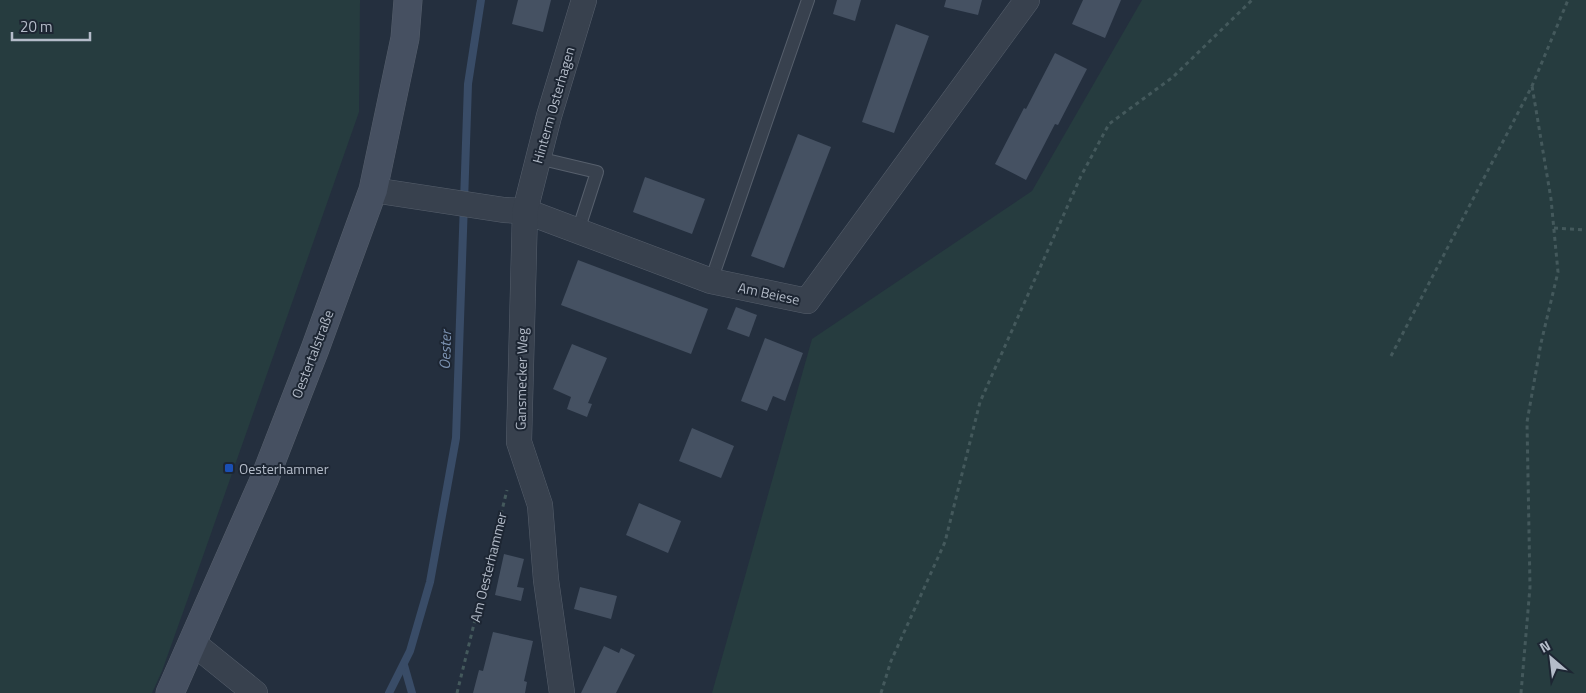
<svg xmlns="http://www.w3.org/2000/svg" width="1586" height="693" viewBox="0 0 1586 693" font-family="'Titillium Web',sans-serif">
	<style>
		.green { fill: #263c3f }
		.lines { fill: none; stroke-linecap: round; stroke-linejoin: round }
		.stream { stroke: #394c67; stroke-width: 8 }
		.building { fill: #455162 }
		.lane-casing { stroke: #565f6c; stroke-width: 14 }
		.street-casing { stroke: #565f6c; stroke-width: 26 }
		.secondary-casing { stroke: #565f6c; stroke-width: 29 }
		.path { stroke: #44595c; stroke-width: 3; stroke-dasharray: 4 4; stroke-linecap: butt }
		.lane { stroke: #38414e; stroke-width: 12 }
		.street { stroke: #38414e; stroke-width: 25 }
		.secondary { stroke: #465061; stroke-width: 28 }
		.transit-dot { fill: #1a4fb4; stroke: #1d2633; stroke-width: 2 }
		.labels { text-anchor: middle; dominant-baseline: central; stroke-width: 4; stroke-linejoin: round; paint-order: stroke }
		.street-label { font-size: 14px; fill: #b4bcc9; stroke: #1d2633 }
		.poi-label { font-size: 14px; fill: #b4bcc9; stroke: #1d2633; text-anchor: start }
		.water-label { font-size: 15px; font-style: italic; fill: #7c92b1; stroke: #1d2633 }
	</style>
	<rect width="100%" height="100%" fill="#242f3e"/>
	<g class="green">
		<path d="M0,0h360l-1,112 -157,447 -40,112 -10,22h-152z"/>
		<path d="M1142,0h444v693h-874l100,-354 220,-148z"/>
	</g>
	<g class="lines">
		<g class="stream">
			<path d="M404,665l8,28"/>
			<path d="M389,693l21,-42 20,-69 26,-144 12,-354 13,-84"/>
		</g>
	</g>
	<g class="building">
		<path d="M518,0h33l-8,32 -31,-8z"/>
		<path d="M837,0h24l-6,21 -22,-7z"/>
		<path d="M946,0h36l-4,15 -34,-8z"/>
		<path d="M1083,0h38l-16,38 -33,-14z"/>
		<path d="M896,24l33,12 -35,97 -32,-11z"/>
		<path d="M1055,53l32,16 -29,56 -3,-1 -29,56 -31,-16 29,-56 2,1z"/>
		<path d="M798,134l33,13 -47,121 -33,-12z"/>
		<path d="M645,177l60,22 -13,35 -59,-22z"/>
		<path d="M578,260l130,49 -17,45 -130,-49z"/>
		<path d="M736,307l21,8 -8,22 -22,-8z"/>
		<path d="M765,338l38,15 -18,48 -12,-5 -6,15 -26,-10z"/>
		<path d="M572,344l35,14 -19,45 4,1 -5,13 -20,-8 4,-12 -18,-8z"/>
		<path d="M692,428l42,18 -13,32 -42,-17z"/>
		<path d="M639,503l42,18 -13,32 -42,-18z"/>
		<path d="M504,554l20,5 -7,28 7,1 -3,13 -26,-6z"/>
		<path d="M580,587l37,9 -6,23 -37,-10z"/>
		<path d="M493,632l40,9 -9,40 3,1 -2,11h-52l6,-23 4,1z"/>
		<path d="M604,646l15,7 2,-5 14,7 -19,38h-35z"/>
	</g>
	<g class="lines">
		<defs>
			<g id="lane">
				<path d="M538,158l59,14 -19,59"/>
				<path d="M711,281l97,-281"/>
			</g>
			<g id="street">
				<path d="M373,190l131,20 21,1 186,70 96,20 220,-301"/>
				<path d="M192,642l63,51"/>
				<path d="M562,693l-16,-113 -6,-75 -21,-63 6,-231 24,-95 35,-116"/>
			</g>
			<path id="secondary" d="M170,693l94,-213 51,-131 58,-159 32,-152 3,-38"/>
		</defs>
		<use href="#lane" class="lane-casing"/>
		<use href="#street" class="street-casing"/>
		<use href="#secondary" class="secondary-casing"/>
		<g class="path">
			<path d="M1554,228l32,2"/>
			<path d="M1391,356l141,-270 36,-86"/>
			<path d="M457,693l50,-203"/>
			<path d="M881,693l10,-32 54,-119 35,-140 101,-226 28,-52 64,-47 79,-77"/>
			<path d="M1521,693l9,-106 -3,-165 14,-79 17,-71 -7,-73 -19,-113"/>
		</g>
		<use href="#lane" class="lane"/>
		<use href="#street" class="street"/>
		<use href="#secondary" class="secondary"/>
	</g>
	<rect class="transit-dot" x="224" y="463" width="10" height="10" rx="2.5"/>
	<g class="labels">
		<g class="street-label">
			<text transform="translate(553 105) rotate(-74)">Hinterm Osterhagen</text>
			<text transform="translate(769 293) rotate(12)">Am Beiese</text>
			<text transform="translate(312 354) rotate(-69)">Oestertalstraße</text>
			<text transform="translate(521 379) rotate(-89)">Gansmecker Weg</text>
			<text transform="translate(488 567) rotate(-76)">Am Oesterhammer</text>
		</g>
		<g class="poi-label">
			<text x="239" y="468">Oesterhammer</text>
		</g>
		<g class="water-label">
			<text transform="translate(445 350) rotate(-88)">Oester</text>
		</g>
	</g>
	<g transform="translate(1551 658) rotate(332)" stroke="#1d2633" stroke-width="4" paint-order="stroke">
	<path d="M0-4L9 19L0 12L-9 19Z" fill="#b4bcc9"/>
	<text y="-8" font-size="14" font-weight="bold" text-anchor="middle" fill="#b4bcc9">N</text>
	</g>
	<path d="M12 32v8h78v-8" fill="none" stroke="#b4bcc9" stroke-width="2.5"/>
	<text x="20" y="32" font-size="15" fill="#b4bcc9" stroke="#1d2633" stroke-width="4" paint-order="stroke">20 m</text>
</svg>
